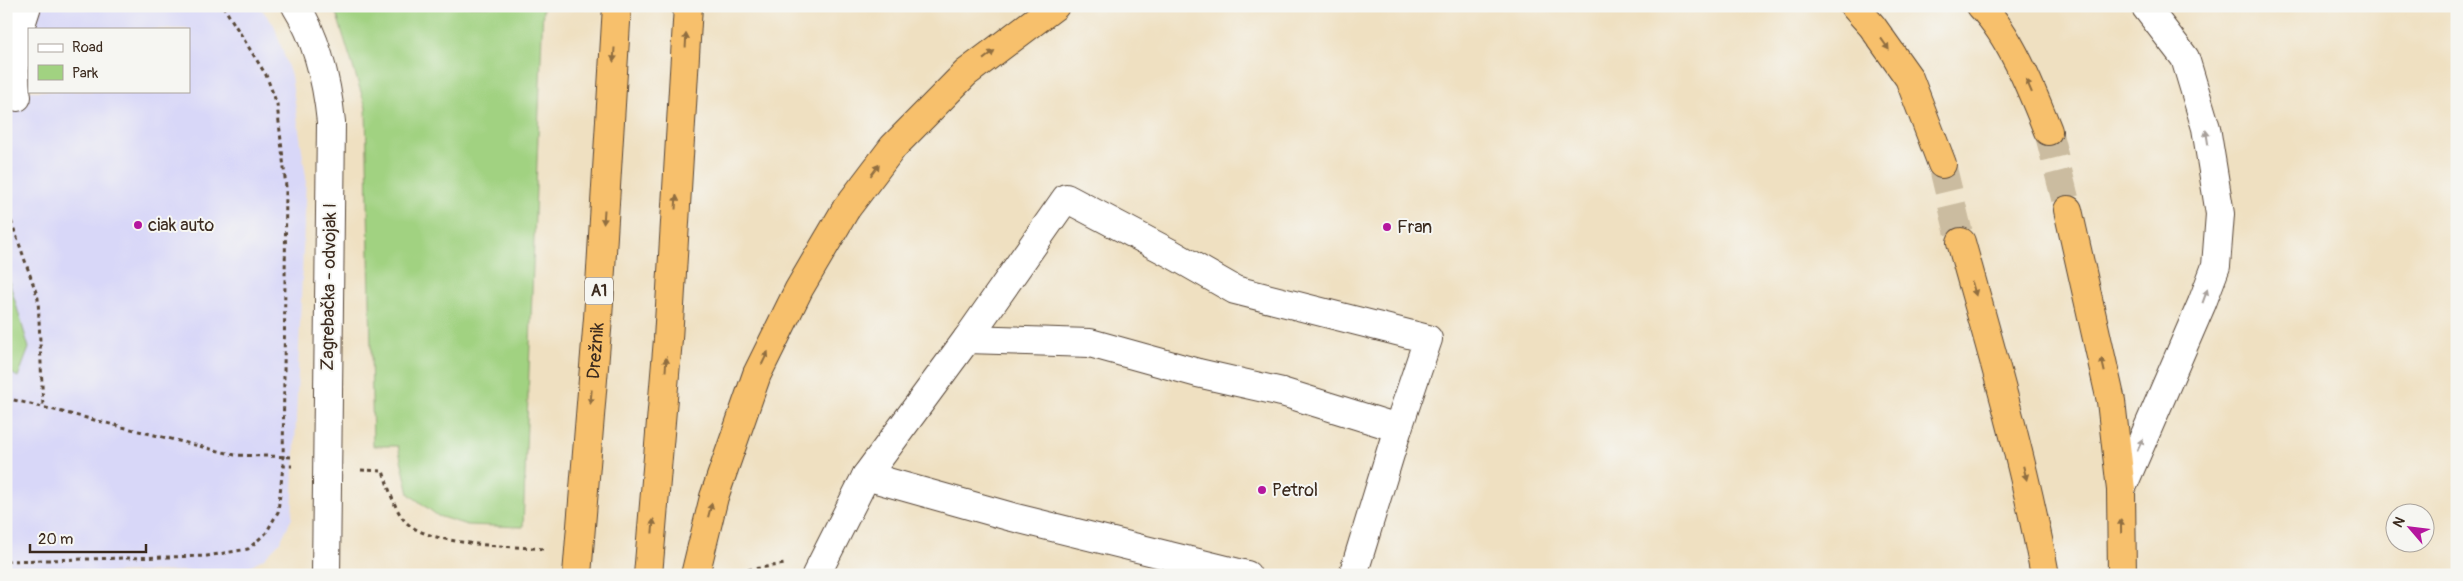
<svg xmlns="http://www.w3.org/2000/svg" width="2463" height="581" viewBox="0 0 2463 581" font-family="Pangolin,sans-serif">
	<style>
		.built { fill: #d8d7f8; fill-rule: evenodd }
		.green { fill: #a1d281; stroke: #6e7e50 }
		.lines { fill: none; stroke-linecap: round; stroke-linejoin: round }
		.highway-tunnel { stroke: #cbbca0; stroke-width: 28; stroke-dasharray: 28 14; stroke-linecap: butt }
		.minor-casing { stroke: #564536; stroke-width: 30 }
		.highway-casing { stroke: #564536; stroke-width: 30 }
		.path { stroke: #564536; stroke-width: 3; stroke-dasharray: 4 4; stroke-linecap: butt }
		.minor { stroke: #fff; stroke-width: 28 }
		.highway { stroke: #f7c06c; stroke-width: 28 }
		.highway-bridge-casing { stroke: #564536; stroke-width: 30; stroke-linecap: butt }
		.highway-bridge { stroke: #f7c06c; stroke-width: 28 }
		.oneway { fill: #906e41 }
		.oneway2 { fill: #a79f9a }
		.poi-dot { fill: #b5179e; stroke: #f6f6f2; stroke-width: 2 }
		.labels { text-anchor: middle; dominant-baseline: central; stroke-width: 4; stroke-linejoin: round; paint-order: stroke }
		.shield { fill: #f6f6f2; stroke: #73675e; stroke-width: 1 }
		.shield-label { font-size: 16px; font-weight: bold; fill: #3b2a1e }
		.poi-label { font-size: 18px; fill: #3b2a1e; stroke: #f6f6f2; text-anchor: start }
		.street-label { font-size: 18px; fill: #3b2a1e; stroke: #f6f6f2 }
	</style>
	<rect width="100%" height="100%" fill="#f6f6f2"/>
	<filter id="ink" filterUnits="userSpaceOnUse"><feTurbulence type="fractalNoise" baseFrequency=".02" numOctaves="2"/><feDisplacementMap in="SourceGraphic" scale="10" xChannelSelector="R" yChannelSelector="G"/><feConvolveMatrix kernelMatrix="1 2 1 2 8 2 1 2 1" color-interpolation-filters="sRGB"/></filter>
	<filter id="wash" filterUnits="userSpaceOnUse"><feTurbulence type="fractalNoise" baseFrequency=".0096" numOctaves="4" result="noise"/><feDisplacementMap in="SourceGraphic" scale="20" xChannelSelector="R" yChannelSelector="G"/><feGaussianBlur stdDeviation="1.12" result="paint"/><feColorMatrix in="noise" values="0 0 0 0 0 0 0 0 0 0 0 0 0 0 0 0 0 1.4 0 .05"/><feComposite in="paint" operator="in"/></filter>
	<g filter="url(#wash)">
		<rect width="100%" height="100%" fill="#efe0c1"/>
		<path class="built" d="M6,6h253l15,19 17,51 15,101 -14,341 -12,24 -16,16 -21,12 -237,5zM29,29h160v62h-160z"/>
		<g class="green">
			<path d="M334,6h209l-20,521 -56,-2 -29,-9 -29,-22 -11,-48h-25l-7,-338z"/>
			<path d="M6,271l23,77 -11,29 -12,-7z"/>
		</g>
	</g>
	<g filter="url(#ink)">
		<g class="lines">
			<g class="highway-tunnel">
				<path d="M2048,131l20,79"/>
				<path d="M1942,164l19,78"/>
			</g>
			<defs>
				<g id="minor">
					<path d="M296,6c22,35 31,76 35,116l-5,453"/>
					<path d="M17,97c-5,-31 -1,-61 10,-91"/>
					<path d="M967,339l99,-141 106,56 63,36 193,49 -30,89"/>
					<path d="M866,476l146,41 235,58"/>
					<path d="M2121,490l81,-187 14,-37 4,-52 -14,-86 -21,-70 -40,-52"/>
					<path d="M816,575l50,-99 101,-137 123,4 108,30 84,19 116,36 -45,147"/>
				</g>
				<g id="highway">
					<path d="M1854,6l18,20 37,52 33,86"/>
					<path d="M1981,6c30,31 51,85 67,125"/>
					<path d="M846,209l47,-62 73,-74 89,-67"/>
					<path d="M2068,210l43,191 10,89 1,85"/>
					<path d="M1961,242c31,111 63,220 84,333"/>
				</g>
			</defs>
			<use href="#minor" class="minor-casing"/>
			<use href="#highway" class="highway-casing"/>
			<g class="path">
				<path d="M223,6l43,69 11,29 9,83 -3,279"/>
				<path d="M6,206l32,92 5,109"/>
				<path d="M6,398l229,57 59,2"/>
				<path d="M361,470l22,1c5,15 11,37 21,49 21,26 107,26 140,29"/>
				<path d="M6,561l201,-5 41,-7 18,-16 12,-21 5,-46h9"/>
				<path d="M732,569l14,1 39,-6"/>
			</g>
			<use href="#minor" class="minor"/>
			<use href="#highway" class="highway"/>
			<defs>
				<g id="highway-bridge">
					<path id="s1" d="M577,575l21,-257 19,-312"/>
					<path d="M648,575l20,-236 20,-333"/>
					<path d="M695,575l19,-78 43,-123 42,-85 47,-80"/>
				</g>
			</defs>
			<use href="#highway-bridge" class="highway-bridge-casing"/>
			<use href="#highway-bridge" class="highway-bridge"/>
		</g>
		<defs><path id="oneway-solid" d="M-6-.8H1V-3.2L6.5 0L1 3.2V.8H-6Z" transform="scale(1.25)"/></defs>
		<g class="oneway">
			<use href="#oneway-solid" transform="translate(686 40) rotate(-87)"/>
			<use href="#oneway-solid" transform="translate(1885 44) rotate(55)"/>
			<use href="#oneway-solid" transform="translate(614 55) rotate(94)"/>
			<use href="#oneway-solid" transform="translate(989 55) rotate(-38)"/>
			<use href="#oneway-solid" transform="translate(2029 86) rotate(-113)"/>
			<use href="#oneway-solid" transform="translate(875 170) rotate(-53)"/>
			<use href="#oneway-solid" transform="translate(676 202) rotate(-86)"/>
			<use href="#oneway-solid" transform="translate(604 217) rotate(94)"/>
			<use href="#oneway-solid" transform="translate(1974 289) rotate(74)"/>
			<use href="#oneway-solid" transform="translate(765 358) rotate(-64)"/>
			<use href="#oneway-solid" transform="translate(666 364) rotate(-86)"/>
			<use href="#oneway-solid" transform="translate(2103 365) rotate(-103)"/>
			<use href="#oneway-solid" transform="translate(591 397) rotate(95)"/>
			<use href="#oneway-solid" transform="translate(2025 473) rotate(76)"/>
			<use href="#oneway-solid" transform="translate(710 510) rotate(-75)"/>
			<use href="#oneway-solid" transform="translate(653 526) rotate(-85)"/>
			<use href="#oneway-solid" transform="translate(2121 526) rotate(-91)"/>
		</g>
		<g class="oneway2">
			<use href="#oneway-solid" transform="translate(2207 137) rotate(-99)"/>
			<use href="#oneway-solid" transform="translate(2205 296) rotate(-70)"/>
			<use href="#oneway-solid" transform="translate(2140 445) rotate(-66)"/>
		</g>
	</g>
	<g class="poi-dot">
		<circle cx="138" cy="225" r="5"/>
		<circle cx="1387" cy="227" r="5"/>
		<circle cx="1262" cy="490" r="5"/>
	</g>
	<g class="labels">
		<rect class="shield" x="585" y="277.5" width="28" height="27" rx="4"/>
		<g class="shield-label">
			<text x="599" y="291">A1</text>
		</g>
		<g class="poi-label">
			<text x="148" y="225">ciak auto</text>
			<text x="1397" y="227">Fran</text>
			<text x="1272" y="490">Petrol</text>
		</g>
		<g class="street-label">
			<text transform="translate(329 287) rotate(-89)">Zagrebačka - odvojak I</text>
			<text stroke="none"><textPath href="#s1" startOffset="225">Drežnik</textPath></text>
		</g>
	</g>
	<rect width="2463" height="581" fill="none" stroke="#f6f6f2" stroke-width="25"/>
	<rect x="28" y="28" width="162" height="65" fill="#f6f6f2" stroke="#aba49d"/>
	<rect x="38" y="44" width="25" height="8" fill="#ffffff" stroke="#aba49d"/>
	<text x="72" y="52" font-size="15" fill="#3b2a1e">Road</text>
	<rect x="38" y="65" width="25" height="15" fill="#a1d281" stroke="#aba49d"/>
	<text x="72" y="78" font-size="15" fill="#3b2a1e">Park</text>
	<g transform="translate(2410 528) rotate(298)"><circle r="24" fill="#f6f6f2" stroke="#aba49d"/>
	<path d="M0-4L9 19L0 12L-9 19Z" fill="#b5179e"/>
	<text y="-8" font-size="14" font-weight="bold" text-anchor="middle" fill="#3b2a1e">N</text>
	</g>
	<path d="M30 544v8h116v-8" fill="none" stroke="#3b2a1e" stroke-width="2.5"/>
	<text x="38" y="544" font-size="15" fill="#3b2a1e" stroke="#f6f6f2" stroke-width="4" paint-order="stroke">20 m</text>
</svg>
